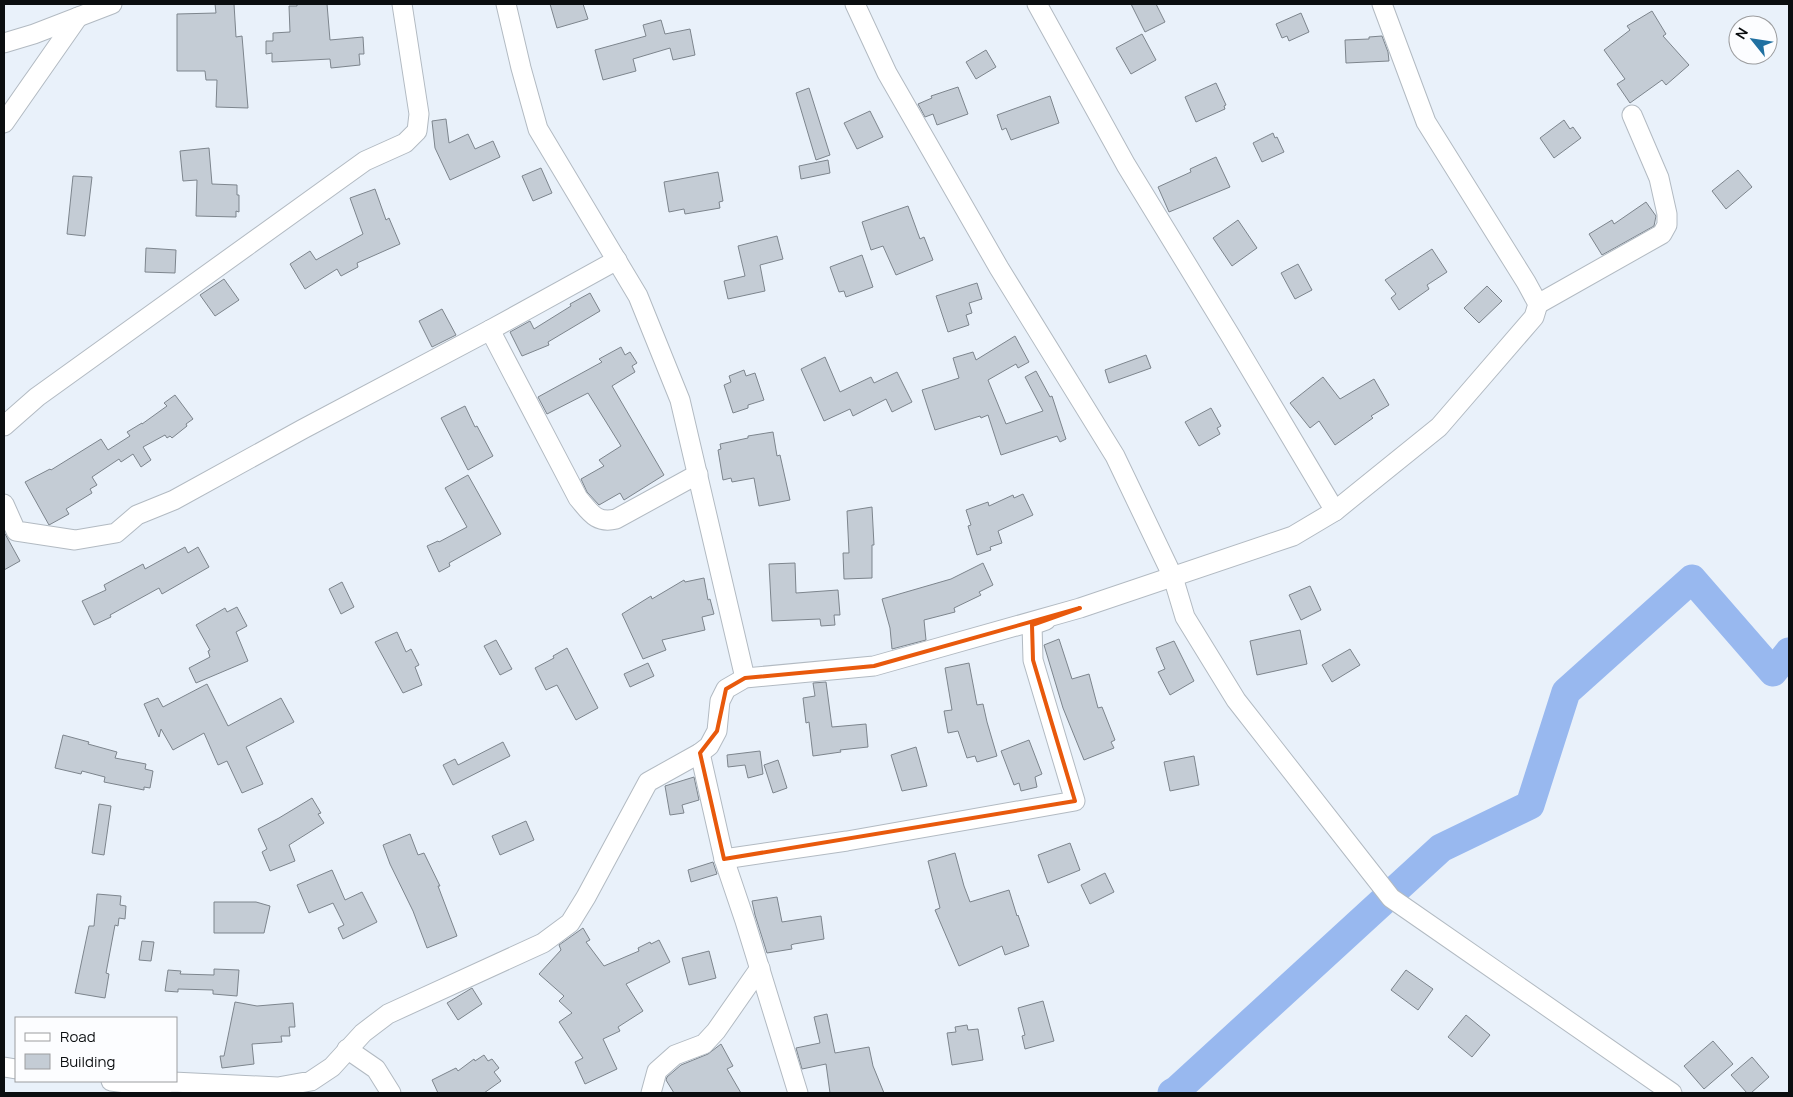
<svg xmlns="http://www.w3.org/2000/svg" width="1793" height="1097" viewBox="0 0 1793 1097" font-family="Manrope,sans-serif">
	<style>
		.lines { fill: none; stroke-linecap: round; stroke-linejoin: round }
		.river { stroke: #98b8ef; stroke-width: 29 }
		.building { fill: #c4ccd5; stroke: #7d858d }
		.street-casing { stroke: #b2bac2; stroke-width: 21 }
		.street { stroke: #fff; stroke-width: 19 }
		.marked { fill: none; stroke: #e8590c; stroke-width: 4; stroke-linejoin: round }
	</style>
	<rect width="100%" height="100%" fill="#e9f1fa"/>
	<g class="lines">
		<path class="river" d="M1172,1093l5,-3 264,-242 89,-43 36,-113 126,-113 81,93 16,-20"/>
	</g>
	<g class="building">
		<path d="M215,4h19l2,33 6,-1 6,72 -32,-1 1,-27h-11l-1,-9h-28v-57l39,-1z"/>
		<path d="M297,4h30l3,36 33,-3 1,17h-5l1,11 -29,3 -1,-9 -58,3v-9l-6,1v-13h7v-8l17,-1 -1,-26h8z"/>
		<path d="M550,4h33l5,15 -31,9z"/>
		<path d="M1131,4h25l9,18 -20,10z"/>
		<path d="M1652,11l14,23 -3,2 26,29 -23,20 -4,-5 -32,23 -13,-19 8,-5 -21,-29 26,-20 -3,-4z"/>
		<path d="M1301,13l8,19 -20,9 -2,-5 -5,2 -6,-14z"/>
		<path d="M661,20l4,14 25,-5 5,26 -22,5 -3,-12 -37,11 3,12 -33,9 -8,-30 51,-14 -3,-11z"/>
		<path d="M1142,34l14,26 -25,14 -15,-26z"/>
		<path d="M1382,36l6,16 1,9 -43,2 -1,-23 24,-1v-2z"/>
		<path d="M986,50l10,17 -20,12 -10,-17z"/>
		<path d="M1216,83l10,22 -2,1 1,3 -29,13 -11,-25z"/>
		<path d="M958,87l10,27 -31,11 -4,-11 -8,3 -7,-13 14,-6 -1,-2z"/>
		<path d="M809,88l21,67 -14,5 -20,-67z"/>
		<path d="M1050,96l9,27 -48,17 -5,-12 -4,2 -5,-15z"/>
		<path d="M870,111l13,26 -26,12 -13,-26z"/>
		<path d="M446,119l3,24 19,-9 7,15 18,-8 7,16 -50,23 -15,-32 -3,-27z"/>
		<path d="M1564,120l6,9 3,-2 8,11 -27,20 -14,-20z"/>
		<path d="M1273,133l2,5 2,-1 7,15 -22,10 -9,-19z"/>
		<path d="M209,148l3,36 25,1v10h2v17l-3,-1v6l-40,-1 1,-36 -14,1 -3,-30z"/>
		<path d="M1216,157l14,30 -61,25 -11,-25 33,-15 -1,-3z"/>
		<path d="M828,160l2,13 -29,6 -2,-13z"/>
		<path d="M541,168l11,25 -19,8 -11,-25z"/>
		<path d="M1738,170l14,17 -26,22 -14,-18z"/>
		<path d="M718,172l5,29 -4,1 1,6 -35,6 -1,-5 -15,3 -5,-30z"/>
		<path d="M73,176l19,1 -7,59 -18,-2z"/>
		<path d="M375,189l11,31 3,-2 11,26 -43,19 1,4 -17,9 -4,-7 -32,20 -15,-25 20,-13 6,9 47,-26 -13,-36z"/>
		<path d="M1646,202l10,14 -2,10 -52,29 -13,-21 23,-14 2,4z"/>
		<path d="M908,206l12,33 4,-2 9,23 -37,15 -13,-29 -12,4 -9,-28z"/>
		<path d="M1238,220l19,28 -25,18 -19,-28z"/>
		<path d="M777,236l6,23 -23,6 5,26 -37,8 -4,-18 21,-5 -7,-30z"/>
		<path d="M146,248l30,2 -1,23 -30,-1z"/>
		<path d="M1432,249l15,23 -20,13 2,4 -30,21 -8,-12 5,-4 -11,-14z"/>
		<path d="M862,255l11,32 -27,10 -2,-6 -5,1 -9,-25z"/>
		<path d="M1298,264l14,26 -17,9 -14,-26z"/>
		<path d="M224,279l15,21 -24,16 -15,-21z"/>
		<path d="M977,283l5,16 -13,4 3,10 -6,2 3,10 -21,7 -12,-36z"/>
		<path d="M1487,286l15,15 -23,22 -15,-15z"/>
		<path d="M590,293l10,18 -52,31 1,3 -27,11 -12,-24 20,-11 4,8 37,-23 -1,-2z"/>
		<path d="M442,309l14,26 -24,12 -13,-26z"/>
		<path d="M1015,336l14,26 -11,6 -2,-4 -28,16 18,44 37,-13 -18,-34 11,-6 14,26 2,-1 14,43 -6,3 -3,-6 -56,19 -13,-40 -7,3 -1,-2 -45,14 -13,-40 37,-12 -6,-20 20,-6 3,8z"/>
		<path d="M621,347l4,8 5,-3 7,11 -5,3 3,6 -23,14 52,89 -40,25 -4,-7 -21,12 -12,-13 -6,-13 23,-13 -5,-6 22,-14 -33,-53 -41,21 -9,-17 64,-35 -3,-3z"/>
		<path d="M1146,355l5,13 -42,15 -4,-13z"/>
		<path d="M825,357l15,35 31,-15 3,6 23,-11 15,30 -20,10 -6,-13 -33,17 -3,-7 -26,12 -23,-52z"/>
		<path d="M744,370l2,6 9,-3 9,27 -16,5v3l-15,5 -9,-28 7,-3 -2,-6z"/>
		<path d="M1323,377l17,22 34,-20 15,26 -18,11 2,2 -38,27 -16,-24 -9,7 -20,-25z"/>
		<path d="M175,395l18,24 -7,5 1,2 -15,12 -2,-2 -3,2 -2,-3 -22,12 8,13 -10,7 -8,-13 -12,8 -2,-3 -27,18 5,8 -7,4 2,4 -26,16 3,5 -20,11 -24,-43 25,-13 1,1 50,-31 7,11 22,-14 -3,-4 15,-9v1l25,-18 -3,-3z"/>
		<path d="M465,406l10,21 2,-1 16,30 -25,14 -27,-52z"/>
		<path d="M1211,408l10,18 -4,2 3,6 -21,12 -14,-24z"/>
		<path d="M773,432l4,24 3,-1 10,45 -31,6 -5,-28 -22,4 -1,-4 -8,2 -5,-30 3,-1 -1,-5 28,-6v-2z"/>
		<path d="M468,475l33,59 -52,29 1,3 -11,6 -12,-26 11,-5 1,1 28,-15 -22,-39z"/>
		<path d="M1023,494l10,21 -35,16 4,12 -12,4 1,3 -14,5 -9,-29 3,-1 -5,-15 22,-8 1,4 24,-11 1,3z"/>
		<path d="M872,507l2,38h-2v33l-28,1 -1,-26h6l-2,-42z"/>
		<path d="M4,532l16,29 -16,9z"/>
		<path d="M185,547l3,6 10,-6 11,20 -47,27 -3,-6 -49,27 1,2 -17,8 -12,-24 24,-11 -2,-5 39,-21 2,5z"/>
		<path d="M795,563l1,30 42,-3 2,25h-6l1,10 -14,1 -1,-7 -48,2 -3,-57z"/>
		<path d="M983,563l10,22 -14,7 2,3 -27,13 1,4 -31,8 2,20 -34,9 -2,-21 -8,-29 69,-20z"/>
		<path d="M704,578l4,22 2,-1 4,15 -12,3 3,13 -43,10 4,10 -23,9 -21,-45 29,-18 1,3 32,-19 1,2z"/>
		<path d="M342,582l12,25 -13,7 -12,-25z"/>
		<path d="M1310,586l11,24 -20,10 -12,-25z"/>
		<path d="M237,607l10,19 -11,6 12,29 -52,22 -7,-15 21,-11 -2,-6 2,-1 -14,-25 29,-17 2,4z"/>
		<path d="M1300,630l7,34 -50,11 -7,-34z"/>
		<path d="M397,632l9,20 5,-3 8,16 -4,2 7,18 -19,8 -28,-51z"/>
		<path d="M1059,639l13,40 17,-5 9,34 4,-1 13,33 -4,2 3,6 -30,12 -21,-52 -19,-63z"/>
		<path d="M496,640l16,29 -12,6 -16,-29z"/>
		<path d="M1174,641l20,40 -24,14 -12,-23 7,-3 -9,-21z"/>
		<path d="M567,648l31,60 -22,12 -19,-35 -11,5 -11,-22 19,-10 -1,-2z"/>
		<path d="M1350,649l10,16 -28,17 -10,-17z"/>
		<path d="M648,663l6,13 -24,11 -6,-13z"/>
		<path d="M969,663l8,42 6,-1 4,18 10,34 -20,6 -2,-6 -8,2 -9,-27 -10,2 -4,-22 8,-1 -7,-42z"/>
		<path d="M826,682l6,45 34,-3 2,23 -28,3 1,2 -28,4 -4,-34 -3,1 -3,-25 12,-2 -2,-13z"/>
		<path d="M207,684l21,42 53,-28 13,24 -48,25 17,37 -21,9 -15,-32 -9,4 -14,-32 -31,17 -12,-21 -2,8 -15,-33 14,-6 5,9z"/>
		<path d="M63,735l26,7 -1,2 29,8 -2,6 31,6 -1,5 8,2 -3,17 -6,-1v3l-40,-8 1,-5 -23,-6 -1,3 -26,-6z"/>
		<path d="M1029,740l13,34 -7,3 2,10 -16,4 -2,-8 -5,2 -13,-34z"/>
		<path d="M503,742l7,14 -57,29 -10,-20 12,-6 3,6z"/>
		<path d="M916,747l11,39 -25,5 -11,-36z"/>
		<path d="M760,751l3,23 -15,4 -3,-13 -17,2 -1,-12z"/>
		<path d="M1194,756l5,29 -29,6 -6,-29z"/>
		<path d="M778,760l9,28 -14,5 -9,-28z"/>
		<path d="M694,777l5,23 -17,5 2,8 -14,2 -5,-29z"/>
		<path d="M312,798l9,15 -3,1 6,9 -35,22 6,16 -25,10 -8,-19 5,-3 -9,-20 21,-11z"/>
		<path d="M99,804l12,2 -7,49 -12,-2z"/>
		<path d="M526,821l8,19 -34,15 -8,-19z"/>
		<path d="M410,834l8,21 6,-2 16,33h-2l19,50 -30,12 -14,-37 -23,-47 -7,-19z"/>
		<path d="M1070,843l10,27 -32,13 -10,-28z"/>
		<path d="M955,853l9,33 6,16 39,-12 8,26 1,-1 11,31 -24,9 -3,-9 -43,20 -24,-56 5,-2 -12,-47z"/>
		<path d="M713,862l4,12 -26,8 -3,-12z"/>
		<path d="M332,870l13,30 17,-8 15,30 -34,17 -5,-11 6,-3 -11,-22 -24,10 -12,-28z"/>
		<path d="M1105,873l9,19 -24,12 -9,-19z"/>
		<path d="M97,894l24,2 -1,9 6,1 -1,13 -6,-1 -1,8 -3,-1 -9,48 3,1 -4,24 -30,-5 14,-67h5z"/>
		<path d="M777,897l5,25 39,-6 3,23 -30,5 -3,1 1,4 -25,4 -12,-38 -3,-14z"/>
		<path d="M214,902h42l14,4 -6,27h-50z"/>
		<path d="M583,928l7,12 -4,2 18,24 35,-15 -1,-3 12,-6 1,2 8,-4 11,22 -44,22 17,27 -25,16 2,4 -17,8 14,30 -32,15 -10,-22 8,-4 -24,-36 13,-9 -13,-12 5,-5 -25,-22 22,-24 -2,-5z"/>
		<path d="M142,941l12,1 -3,19 -12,-1z"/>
		<path d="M709,951l7,27 -27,7 -7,-27z"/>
		<path d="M214,969l25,1 -2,26 -24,-2v-4l-35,-1v3l-13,-1 3,-21 13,1 -1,3 34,1z"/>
		<path d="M1406,970l27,19 -15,21 -27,-20z"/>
		<path d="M472,988l10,16 -24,16 -11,-17z"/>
		<path d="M1043,1001l11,40 -29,8 -3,-13 3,-1 -7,-27z"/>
		<path d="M235,1002l22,4 36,-3 2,24h-6l1,9h-9l1,6 -30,2 2,20 -32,4 -2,-12h4z"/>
		<path d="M827,1014l8,39 34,-6 4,19 11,27h-54l-4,-29 -24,5 -6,-21 24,-5 -6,-26z"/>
		<path d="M1466,1015l24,20 -18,22 -24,-20z"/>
		<path d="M967,1025l1,5 10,-1 5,31 -31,5 -5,-32 9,-1 -1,-5z"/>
		<path d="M1713,1041l20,23 -29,25 -20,-23z"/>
		<path d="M721,1044l12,22 -6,3 14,24h-67l-8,-13 1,-3 14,-12 27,-11z"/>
		<path d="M484,1055l4,6 4,-2 7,9 -5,4 7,9 -17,12h-46l-6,-13 24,-12 2,3 16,-12 1,2z"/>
		<path d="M1752,1057l17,20 -18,16h-4l-16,-18z"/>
	</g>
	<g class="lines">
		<defs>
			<g id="street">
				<path d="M506,4l15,64 17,61 100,167 42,104 65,278"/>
				<path d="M855,4l32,69 112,195 116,188 58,121 12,40 51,83 155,198 281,195"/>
				<path d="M1037,4l89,161 104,170 105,176"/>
				<path d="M4,43l30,-9 78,-30"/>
				<path d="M4,123l74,-106"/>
				<path d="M1538,304l124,-70 5,-9v-11l-8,-36 -27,-63"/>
				<path d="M490,330l88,168c12,14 18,26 38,21l82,-45"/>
				<path d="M4,426l33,-29 328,-236 40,-18 12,-12 2,-17 -17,-110"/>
				<path d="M4,504l12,27 59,9 41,-7 21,-18 37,-15 129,-71 187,-99 127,-70"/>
				<path d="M700,753l24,106 21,62 53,172"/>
				<path d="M724,859l123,-18 228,-40 -42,-141 -1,-35 14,-5"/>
				<path d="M347,1049l29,20 15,24"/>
				<path d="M4,1067l12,2"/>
				<path d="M111,1081l39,5"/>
				<path d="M142,1093l8,-7 23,-4 105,5 33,-6 21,-14 31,-34 25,-19 155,-71 27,-20 16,-26 62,-115 52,-29 9,-7 8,-15 3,-30 6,-12 19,-11 129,-12 206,-58 213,-72 42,-25 104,-84 95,-110 4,-13 -12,-22 -100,-160 -44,-118"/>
				<path d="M651,1093l6,-22 18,-16 29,-11 12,-13 44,-63"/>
			</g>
		</defs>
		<use href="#street" class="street-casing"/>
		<use href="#street" class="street"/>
	</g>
	<path class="marked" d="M1080,608l-48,17 1,35 42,141 -351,58 -24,-106 17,-22 9,-42 19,-11 129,-12z"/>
	<rect width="1793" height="1097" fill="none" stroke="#0b0e10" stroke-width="10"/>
	<rect x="15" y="1017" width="162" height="65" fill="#fcfdff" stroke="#9c9d9f"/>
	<rect x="25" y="1033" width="25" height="8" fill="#ffffff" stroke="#9c9d9f"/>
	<text x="60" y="1042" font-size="15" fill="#0b0e10">Road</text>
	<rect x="25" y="1054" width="25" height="15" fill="#c4ccd5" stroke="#9c9d9f"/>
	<text x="60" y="1067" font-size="15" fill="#0b0e10">Building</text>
	<g transform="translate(1753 40) rotate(300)"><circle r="24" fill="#fcfdff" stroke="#9c9d9f"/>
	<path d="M0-4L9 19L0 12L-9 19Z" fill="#2070a1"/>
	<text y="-8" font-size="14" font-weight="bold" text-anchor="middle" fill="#0b0e10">N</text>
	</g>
</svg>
